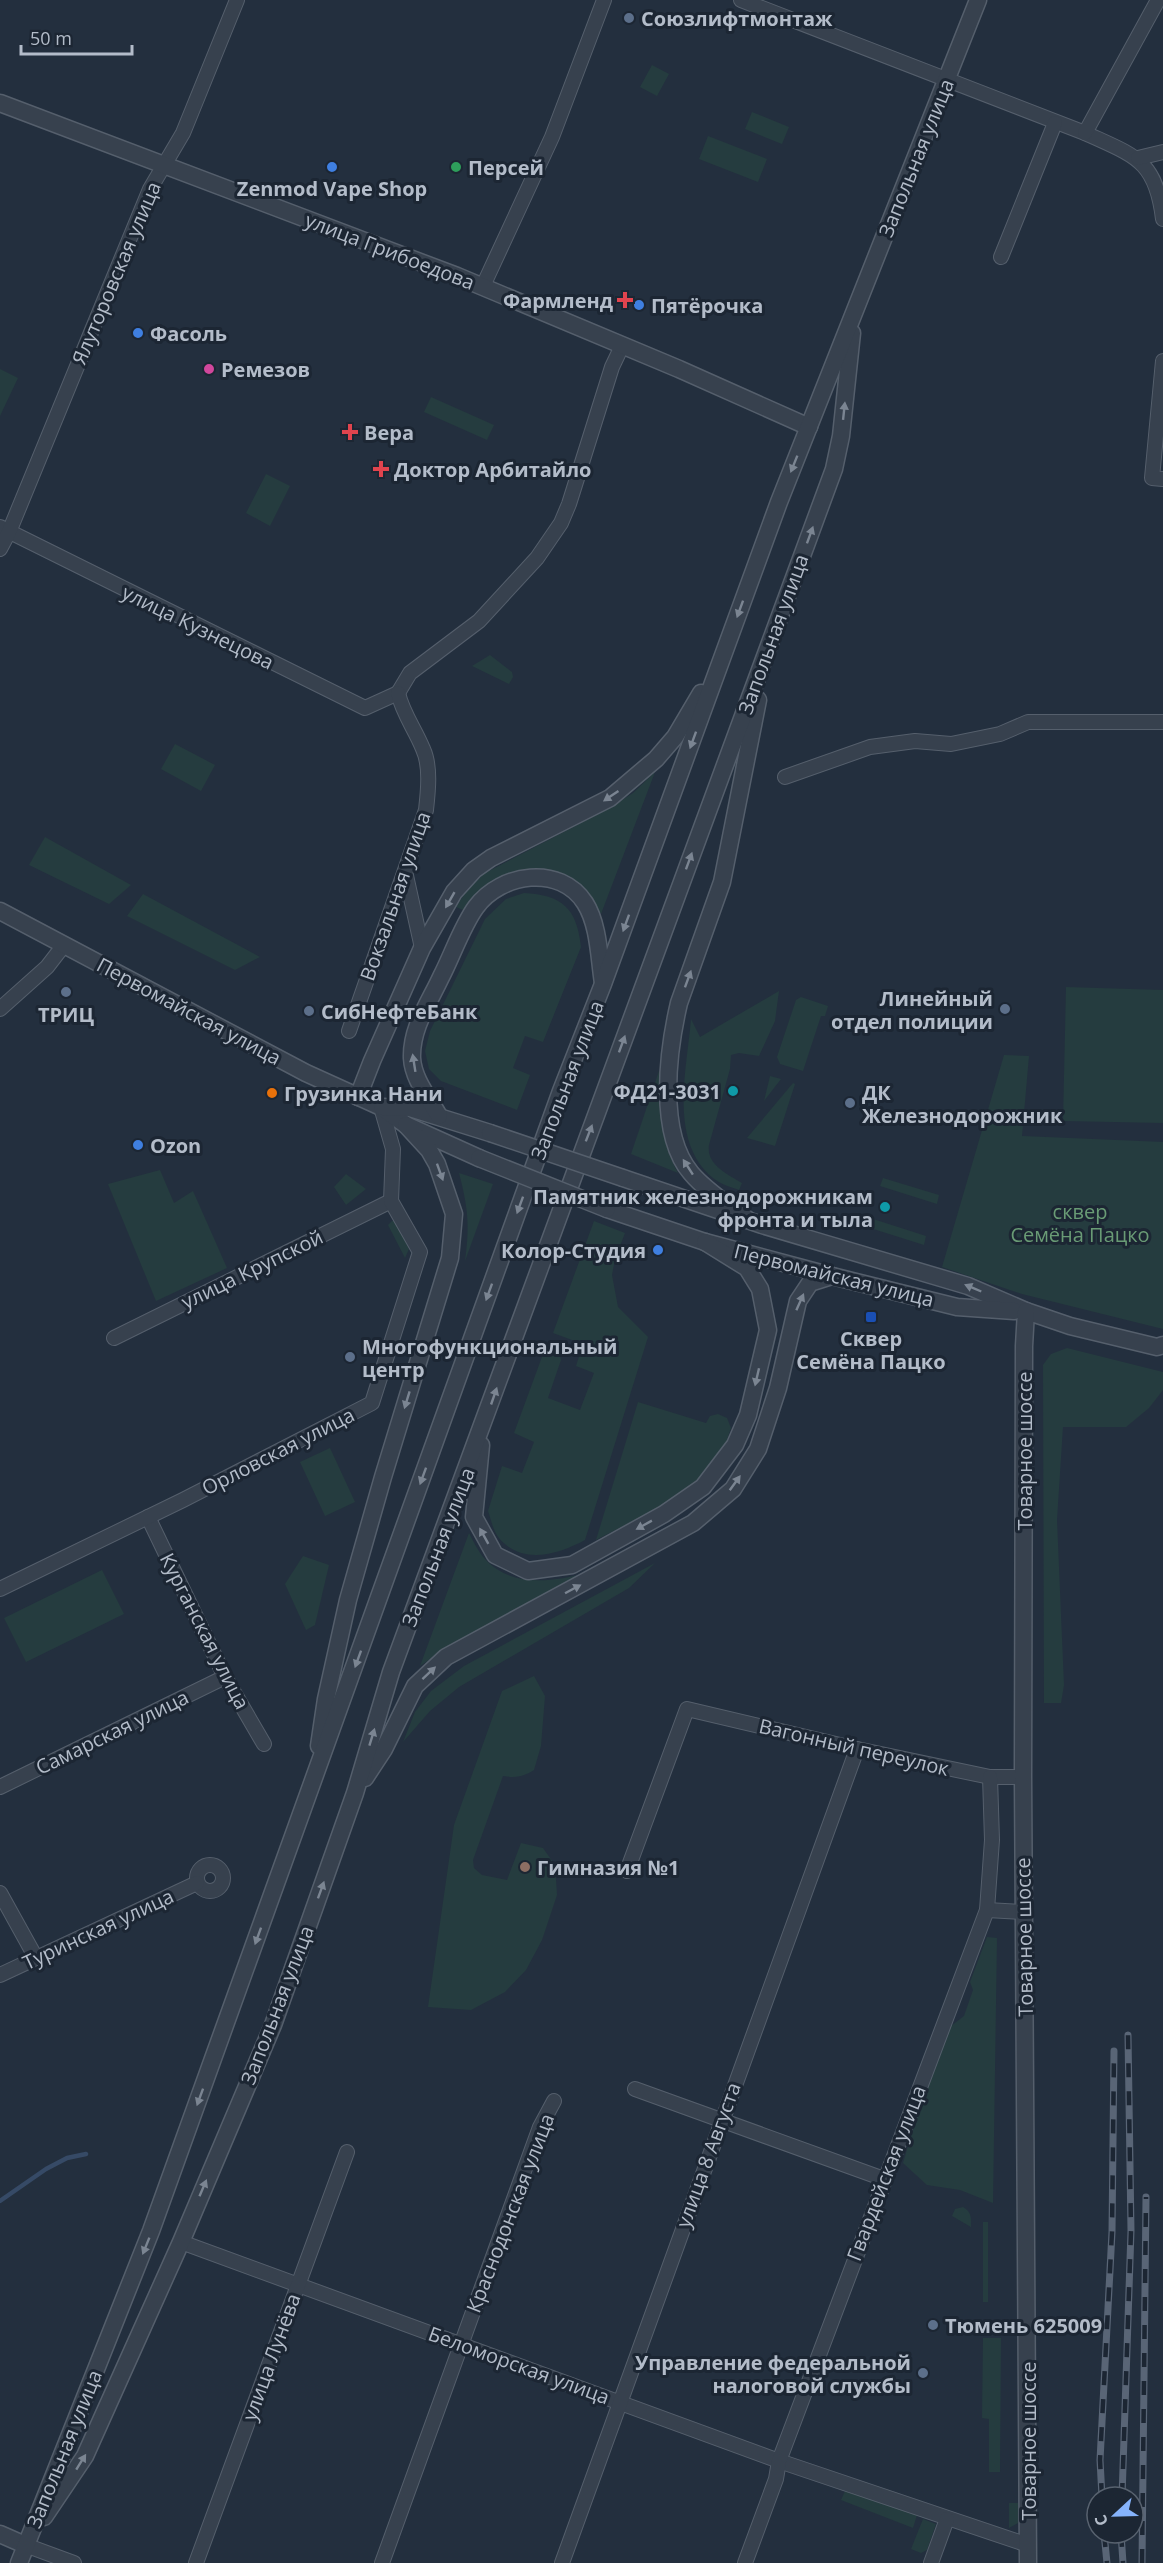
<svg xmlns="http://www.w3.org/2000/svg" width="1163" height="2563" viewBox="0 0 1163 2563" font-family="'Open Sans',sans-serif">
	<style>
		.green { fill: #253c3f }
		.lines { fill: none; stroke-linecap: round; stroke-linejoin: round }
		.stream { stroke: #364a66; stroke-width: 4.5 }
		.minor-casing { stroke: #555f6c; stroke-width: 16 }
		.tertiary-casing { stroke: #555f6c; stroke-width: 19 }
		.minor { stroke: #37414e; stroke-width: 14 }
		.tertiary { stroke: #37414e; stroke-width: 16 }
		.rail-casing { stroke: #596576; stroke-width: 7 }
		.rail { stroke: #1c2633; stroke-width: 4.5; stroke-dasharray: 14; stroke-linecap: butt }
		.tertiary-bridge-casing { stroke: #555f6c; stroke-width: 19; stroke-linecap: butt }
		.tertiary-bridge { stroke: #37414e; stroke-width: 16 }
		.oneway { fill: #7b8592 }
		.service-dot { fill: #5c6f8a; stroke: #1c2633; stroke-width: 2 }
		.shop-dot { fill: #3f7fe0; stroke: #1c2633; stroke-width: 2 }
		.leisure-dot { fill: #2e9e5b; stroke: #1c2633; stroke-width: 2 }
		.health-dot { fill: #e0444e; stroke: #1c2633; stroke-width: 2 }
		.hotel-dot { fill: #d1479c; stroke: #1c2633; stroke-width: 2 }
		.culture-dot { fill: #0f9aa8; stroke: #1c2633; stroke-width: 2 }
		.food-dot { fill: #e8710a; stroke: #1c2633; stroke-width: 2 }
		.transit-dot { fill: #1a4fb4; stroke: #1c2633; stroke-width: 2 }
		.education-dot { fill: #8d6e63; stroke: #1c2633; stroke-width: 2 }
		.labels { text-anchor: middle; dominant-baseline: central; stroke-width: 6; stroke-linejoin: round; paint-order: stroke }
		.poi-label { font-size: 20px; font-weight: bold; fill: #b3bcc9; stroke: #1c2633; text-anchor: start }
		.street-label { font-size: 20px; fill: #b3bcc9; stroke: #1c2633 }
		.park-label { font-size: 20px; fill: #699b75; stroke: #1c2633 }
	</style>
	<rect width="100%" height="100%" fill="#232f3e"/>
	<g class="green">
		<path d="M652,65l17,9 -12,22 -17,-9z"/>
		<path d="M752,112l37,15 -7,17 -37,-15z"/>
		<path d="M708,136l59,23 -9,23 -59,-23z"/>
		<path d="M0,369l18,9 -18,38z"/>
		<path d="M431,397l63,28 -7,15 -63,-28z"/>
		<path d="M266,474l24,12 -20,40 -24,-13z"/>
		<path d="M490,655l22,17 1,5 -4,7 -37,-18z"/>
		<path d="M175,744l40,21 -14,26 -40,-22z"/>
		<path d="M655,772l-54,142c-34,-59 -100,-59 -138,-4l-7,-3 11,-17 18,-17 123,-64 25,-16z"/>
		<path d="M45,837l86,48 -22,19 -80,-39z"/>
		<path d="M524,893c38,2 53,15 57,54l-38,95 -18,-6 -12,32 17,7 -13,35 -76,-29 -12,-12 -4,-18 5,-20 55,-112 21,-20z"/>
		<path d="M143,894l117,63 -25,13 -108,-54z"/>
		<path d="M1066,987l97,3v133l-100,-2z"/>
		<path d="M779,991l-4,30 -16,35 -20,-3 -8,2 -1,14 -21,76c-3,20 19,29 33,38l-3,7c-8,-3 -19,-6 -26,-12 -45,-37 -26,-109 -22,-159l9,18z"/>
		<path d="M801,997l27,9 -3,10h-4l-18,55 -23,-7 -3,-7 19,-57z"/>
		<path d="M1004,1055l25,1 -7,80 141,6v187l-141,-35 -80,-27z"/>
		<path d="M659,1071c0,36 1,69 19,102l-47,-19z"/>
		<path d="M770,1076l11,3 -17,22z"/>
		<path d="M793,1083l2,1 -20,62 -28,-8z"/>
		<path d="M160,1170l14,33 19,-12 34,77 -71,33 -48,-117z"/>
		<path d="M459,1173l34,11 -28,77c5,-36 3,-53 -6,-88z"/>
		<path d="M346,1174l20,15 -20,16 -12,-18z"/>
		<path d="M883,1178l56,17 -2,9 -57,-18z"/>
		<path d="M870,1218l56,18 -2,9 -57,-18z"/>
		<path d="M392,1221h3l14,28 -4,9 -17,-33z"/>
		<path d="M594,1221l31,12 -10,26 -3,16 6,32 30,30 -63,203c-26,14 -63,26 -86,-2 -6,-7 -8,-19 -11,-27l14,-45 20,7 12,-31 -20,-9 32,-87 13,6 2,8 -13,38 32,12 14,-37 -18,-7 7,-22 -30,-11z"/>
		<path d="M1067,1348l96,24v18l-14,18 -23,19h-63l-6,93 7,165 -3,18h-17l-1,-338 8,-11z"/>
		<path d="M638,1402l68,21 4,-7 8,-2 9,4 4,10c-3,8 -5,18 -10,26 -22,38 -87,66 -125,86z"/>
		<path d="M330,1448l25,54 -30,14 -25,-54z"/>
		<path d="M469,1533c4,8 9,18 15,25 27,30 67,24 103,15l-126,66 -41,27z"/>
		<path d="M303,1556l26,9 -14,60 -9,5 -21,-46z"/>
		<path d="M655,1563l-26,25 -170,99 -29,24 -27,31 12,-30 16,-21 33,-25z"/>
		<path d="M102,1570l22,44 -98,48 -22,-44z"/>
		<path d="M534,1676l11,20 -4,50 -7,24c-11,7 -18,8 -31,6l-30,84 1,8 8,7 25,5 14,-37 22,5 12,17 2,30 -15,45 -16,30 -21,22 -34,18 -43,-3 26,-182 48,-134z"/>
		<path d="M987,1937l10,1 -4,265 -33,-13 -33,-5 -24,-22 39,-130 22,-17 9,-26 -3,-8z"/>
		<path d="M963,2207c9,5 8,11 8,20l-19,-11 3,-7z"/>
		<rect x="983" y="2222" width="5" height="80"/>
		<path d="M983,2338h18l-1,134h-11v-53l-7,-1z"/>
		<path d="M845,2491l72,24 -4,13 -72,-28z"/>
		<path d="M1009,2503h9v20l-9,5z"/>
		<path d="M923,2519l13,5 -9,26 -6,3 -10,-4z"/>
	</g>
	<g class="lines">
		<path class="stream" d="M0,2201l46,-32 21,-11 19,-4"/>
		<defs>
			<g id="minor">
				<path d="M741,0l344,133c50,23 71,27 78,86"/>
				<path d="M1085,133l73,-133"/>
				<path d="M1138,158l25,-6"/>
				<path d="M1001,257l54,-134"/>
				<path d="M483,286l69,-149 52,-137"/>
				<path d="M1163,361l-11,117 11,1"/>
				<path d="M0,527l365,181 33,-15"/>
				<path d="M0,549l9,-17 141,-343 33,-56 54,-133"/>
				<path d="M398,693l12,-20 69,-52 58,-63 24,-35 8,-19 43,-137 10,-21"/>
				<path d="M785,777l85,-30 45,-6 36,3 49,-10 28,-12h135"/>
				<path d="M405,871l17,77"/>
				<path d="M0,1009l47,-42 17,-22"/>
				<path d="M349,1031l77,-221c2,-18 5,-44 -3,-61 -8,-20 -20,-35 -25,-56"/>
				<path d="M114,1338l277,-137"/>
				<path d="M148,1517l77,160 39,67"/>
				<path d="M0,1589l183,-89 189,-97 48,-151 -29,-51 2,-52 -12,-42"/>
				<path d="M0,1787l225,-110"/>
				<circle cx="210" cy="1878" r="13"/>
				<path d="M627,1871l60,-162 170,40 133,28h33"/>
				<path d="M0,1893l36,65"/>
				<path d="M987,1910l37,2"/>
				<path d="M0,1975l197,-92"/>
				<path d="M635,2089l249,90"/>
				<path d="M181,2242l598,219 249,84"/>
				<path d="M25,2545l49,18"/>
				<path d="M196,2563l151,-411"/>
				<path d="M382,2563l158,-436 14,-26"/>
				<path d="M562,2563l295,-814"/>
				<path d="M745,2563l31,-84 3,-18 208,-551 5,-70 -2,-63"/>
				<path d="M931,2563l16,-44"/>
			</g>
			<g id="tertiary">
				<path d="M0,103l457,173 222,93 130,58"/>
				<path d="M0,911l306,162 75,34 25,18 73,33"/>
				<path d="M358,1097l14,-36 50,-113 32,-56 20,-22 17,-12 119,-60 46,-39 19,-22 26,-44"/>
				<path d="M382,1107l28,1 80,25"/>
				<path d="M439,1116c-10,-18 -26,-37 -27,-58 -1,-30 17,-55 29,-81 11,-21 21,-51 35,-70 25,-34 84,-43 109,-4 14,22 14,55 18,80"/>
				<path d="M623,1178l139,47 206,61 58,25 44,15 87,21 6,-2"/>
				<path d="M607,1209l98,33 127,34 125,31 57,4"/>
				<path d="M748,1220c-19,-15 -42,-29 -57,-47 -34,-40 -23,-123 -12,-170l43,-121 36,-182"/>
				<path d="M1026,1311l-2,35 -1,431 5,786"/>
				<path d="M481,1445l-7,72 21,38 33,16 44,-6 92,-51 39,-27 32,-42 13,-30 20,-85 -8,-41 -13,-21 -42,-26"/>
				<path d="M319,1746l7,-47 22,-99 35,-123 67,-219 4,-44 -17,-50 -8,-14 -23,-25"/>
				<path d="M365,1778l19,-29 31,-63 31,-29 247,-134 40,-34 25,-40 20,-61 20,-87 12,-18 22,-7"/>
				<path d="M44,2517l41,-61 96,-214 92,-217 82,-232 36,-121 443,-1203 7,-33 11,-103"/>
				<path d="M0,2534l25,11"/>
				<path d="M19,2563l132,-332 410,-1140 42,-107 176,-482 199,-502"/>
			</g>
		</defs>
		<use href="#minor" class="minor-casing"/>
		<use href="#tertiary" class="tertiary-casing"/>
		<use href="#minor" class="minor"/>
		<use href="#tertiary" class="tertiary"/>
		<defs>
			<g id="rail">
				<path d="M1102,2497l-2,-37 12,-228 2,-181"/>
				<path d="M1122,2497l9,-266 -3,-196"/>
				<path d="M1104,2533l3,30"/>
				<path d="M1121,2533l2,30"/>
				<path d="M1142,2563l4,-366"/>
			</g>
		</defs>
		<use href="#rail" class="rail-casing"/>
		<use href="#rail" class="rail"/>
		<defs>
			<g id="tertiary-bridge">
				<path d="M490,1133l133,45"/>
				<path d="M479,1158l128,51"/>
			</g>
		</defs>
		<use href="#tertiary-bridge" class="tertiary-bridge-casing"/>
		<use href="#tertiary-bridge" class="tertiary-bridge"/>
	</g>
	<defs><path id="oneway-solid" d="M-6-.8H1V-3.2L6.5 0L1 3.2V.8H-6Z" transform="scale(1.5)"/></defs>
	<g class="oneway">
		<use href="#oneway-solid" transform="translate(844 411) rotate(-84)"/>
		<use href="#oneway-solid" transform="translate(794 464) rotate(112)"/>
		<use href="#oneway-solid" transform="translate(810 535) rotate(-70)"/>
		<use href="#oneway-solid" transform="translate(740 609) rotate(110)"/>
		<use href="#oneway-solid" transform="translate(693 740) rotate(110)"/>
		<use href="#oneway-solid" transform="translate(611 796) rotate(146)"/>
		<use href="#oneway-solid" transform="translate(689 861) rotate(-70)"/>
		<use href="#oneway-solid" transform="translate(450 900) rotate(120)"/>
		<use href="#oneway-solid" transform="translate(626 923) rotate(110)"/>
		<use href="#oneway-solid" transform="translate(688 979) rotate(-70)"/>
		<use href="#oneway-solid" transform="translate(622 1044) rotate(-70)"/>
		<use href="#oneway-solid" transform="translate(414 1063) rotate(-99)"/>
		<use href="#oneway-solid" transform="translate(589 1133) rotate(-69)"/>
		<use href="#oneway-solid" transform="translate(688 1167) rotate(-123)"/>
		<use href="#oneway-solid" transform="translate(440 1172) rotate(70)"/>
		<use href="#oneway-solid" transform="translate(520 1205) rotate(110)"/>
		<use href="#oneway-solid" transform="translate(973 1288) rotate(-157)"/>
		<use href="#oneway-solid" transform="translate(489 1292) rotate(110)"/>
		<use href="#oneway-solid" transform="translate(800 1302) rotate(-66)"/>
		<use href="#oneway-solid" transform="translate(757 1377) rotate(103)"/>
		<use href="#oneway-solid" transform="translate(494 1396) rotate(-71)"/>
		<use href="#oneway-solid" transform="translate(407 1400) rotate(107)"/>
		<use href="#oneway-solid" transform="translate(423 1476) rotate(110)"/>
		<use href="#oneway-solid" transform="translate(735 1483) rotate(-54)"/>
		<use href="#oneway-solid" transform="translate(644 1525) rotate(151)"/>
		<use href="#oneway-solid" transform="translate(484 1536) rotate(-119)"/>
		<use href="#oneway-solid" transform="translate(573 1589) rotate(-28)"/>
		<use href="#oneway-solid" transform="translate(358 1659) rotate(110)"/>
		<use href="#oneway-solid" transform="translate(429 1673) rotate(-43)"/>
		<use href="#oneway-solid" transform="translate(372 1737) rotate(-73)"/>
		<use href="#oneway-solid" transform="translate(321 1890) rotate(-70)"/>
		<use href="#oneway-solid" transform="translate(258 1936) rotate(110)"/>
		<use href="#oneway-solid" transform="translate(200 2097) rotate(110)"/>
		<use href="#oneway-solid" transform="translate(203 2188) rotate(-67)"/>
		<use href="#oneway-solid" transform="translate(146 2246) rotate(112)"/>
		<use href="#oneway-solid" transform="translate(81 2462) rotate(-58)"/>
	</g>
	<g class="service-dot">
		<circle cx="629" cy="18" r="6"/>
		<circle cx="66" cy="992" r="6"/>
		<circle cx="1005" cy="1009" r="6"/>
		<circle cx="309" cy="1011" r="6"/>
		<circle cx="850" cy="1103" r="6"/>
		<circle cx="350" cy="1357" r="6"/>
		<circle cx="933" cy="2325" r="6"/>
		<circle cx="923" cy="2373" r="6"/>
	</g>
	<g class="shop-dot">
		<circle cx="332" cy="167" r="6"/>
		<circle cx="639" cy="305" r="6"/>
		<circle cx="138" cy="333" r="6"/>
		<circle cx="138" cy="1145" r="6"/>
		<circle cx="658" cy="1250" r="6"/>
	</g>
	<circle class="leisure-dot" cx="456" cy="167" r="6"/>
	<g class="health-dot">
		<path d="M622 291h6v6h6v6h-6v6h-6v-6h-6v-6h6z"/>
		<path d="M347 423h6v6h6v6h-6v6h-6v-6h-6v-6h6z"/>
		<path d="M378 460h6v6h6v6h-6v6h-6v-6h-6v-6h6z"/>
	</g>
	<circle class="hotel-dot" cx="209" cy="369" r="6"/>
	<g class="culture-dot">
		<circle cx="733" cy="1091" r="6"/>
		<circle cx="885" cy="1207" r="6"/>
	</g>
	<circle class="food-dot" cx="272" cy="1093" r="6"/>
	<rect class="transit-dot" x="865" y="1311" width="12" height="12" rx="3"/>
	<circle class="education-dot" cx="525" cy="1867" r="6"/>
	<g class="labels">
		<g class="poi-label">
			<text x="641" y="18">Союзлифтмонтаж</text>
			<text x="468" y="167">Персей</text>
			<text x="332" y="188" text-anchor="middle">Zenmod Vape Shop</text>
			<text x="613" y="300" text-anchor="end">Фармленд</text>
			<text x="651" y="305">Пятёрочка</text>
			<text x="150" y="333">Фасоль</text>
			<text x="221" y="369">Ремезов</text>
			<text x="364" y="432">Вера</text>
			<text x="394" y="469">Доктор Арбитайло</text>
			<text x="993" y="998" text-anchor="end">Линейный<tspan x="993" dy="23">отдел полиции</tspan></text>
			<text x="321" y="1011">СибНефтеБанк</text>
			<text x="66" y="1014" text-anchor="middle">ТРИЦ</text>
			<text x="721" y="1091" text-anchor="end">ФД21-3031</text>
			<text x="862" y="1092">ДК<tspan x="862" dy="23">Железнодорожник</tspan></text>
			<text x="284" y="1093">Грузинка Нани</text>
			<text x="150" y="1145">Ozon</text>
			<text x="873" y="1196" text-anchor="end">Памятник железнодорожникам<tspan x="873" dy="23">фронта и тыла</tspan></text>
			<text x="646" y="1250" text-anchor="end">Колор-Студия</text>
			<text x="871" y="1338" text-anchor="middle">Сквер<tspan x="871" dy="23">Семёна Пацко</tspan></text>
			<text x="362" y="1346">Многофункциональный<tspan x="362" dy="23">центр</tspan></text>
			<text x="537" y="1867">Гимназия №1</text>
			<text x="945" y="2325">Тюмень 625009</text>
			<text x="911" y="2362" text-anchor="end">Управление федеральной<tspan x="911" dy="23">налоговой службы</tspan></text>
		</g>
		<g class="street-label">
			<text transform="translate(916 158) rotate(-68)">Запольная улица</text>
			<text transform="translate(390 251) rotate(21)">улица Грибоедова</text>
			<text transform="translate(116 273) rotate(-67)">Ялуторовская улица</text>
			<text transform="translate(198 627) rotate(26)">улица Кузнецова</text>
			<text transform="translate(773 634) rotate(-70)">Запольная улица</text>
			<text transform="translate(395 896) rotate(-71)">Вокзальная улица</text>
			<text transform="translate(189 1011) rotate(28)">Первомайская улица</text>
			<text transform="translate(567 1080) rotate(-69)">Запольная улица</text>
			<text transform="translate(252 1269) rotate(-26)">улица Крупской</text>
			<text transform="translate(834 1275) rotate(14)">Первомайская улица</text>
			<text transform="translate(278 1451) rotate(-27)">Орловская улица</text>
			<text transform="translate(1024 1451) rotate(-90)">Товарное шоссе</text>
			<text transform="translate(438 1547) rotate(-69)">Запольная улица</text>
			<text transform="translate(205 1631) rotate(63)">Курганская улица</text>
			<text transform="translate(112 1732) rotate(-26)">Самарская улица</text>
			<text transform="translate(854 1747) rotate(13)">Вагонный переулок</text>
			<text transform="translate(98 1929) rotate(-25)">Туринская улица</text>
			<text transform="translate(1024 1937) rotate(-91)">Товарное шоссе</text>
			<text transform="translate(277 2005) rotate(-69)">Запольная улица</text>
			<text transform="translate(708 2155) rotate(-70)">улица 8 Августа</text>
			<text transform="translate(886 2173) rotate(-69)">Гвардейская улица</text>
			<text transform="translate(510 2213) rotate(-69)">Краснодонская улица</text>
			<text transform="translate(271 2357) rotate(-70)">улица Лунёва</text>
			<text transform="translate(519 2365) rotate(20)">Беломорская улица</text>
			<text transform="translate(1028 2441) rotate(-90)">Товарное шоссе</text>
			<text transform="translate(64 2449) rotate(-68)">Запольная улица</text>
		</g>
		<g class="park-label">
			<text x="1080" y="1211">сквер<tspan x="1080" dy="23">Семёна Пацко</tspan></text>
		</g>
	</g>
	<g transform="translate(1115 2515) rotate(248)"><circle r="28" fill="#1c2633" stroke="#58626f" stroke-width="1.5"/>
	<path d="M0-4.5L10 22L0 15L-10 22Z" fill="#86b3fb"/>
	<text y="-9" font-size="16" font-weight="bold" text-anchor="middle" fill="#b3bcc9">С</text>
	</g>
	<path d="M21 45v9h111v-9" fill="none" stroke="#b3bcc9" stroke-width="3"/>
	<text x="30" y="45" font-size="18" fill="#b3bcc9" stroke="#1c2633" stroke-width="4.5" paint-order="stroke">50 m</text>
</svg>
